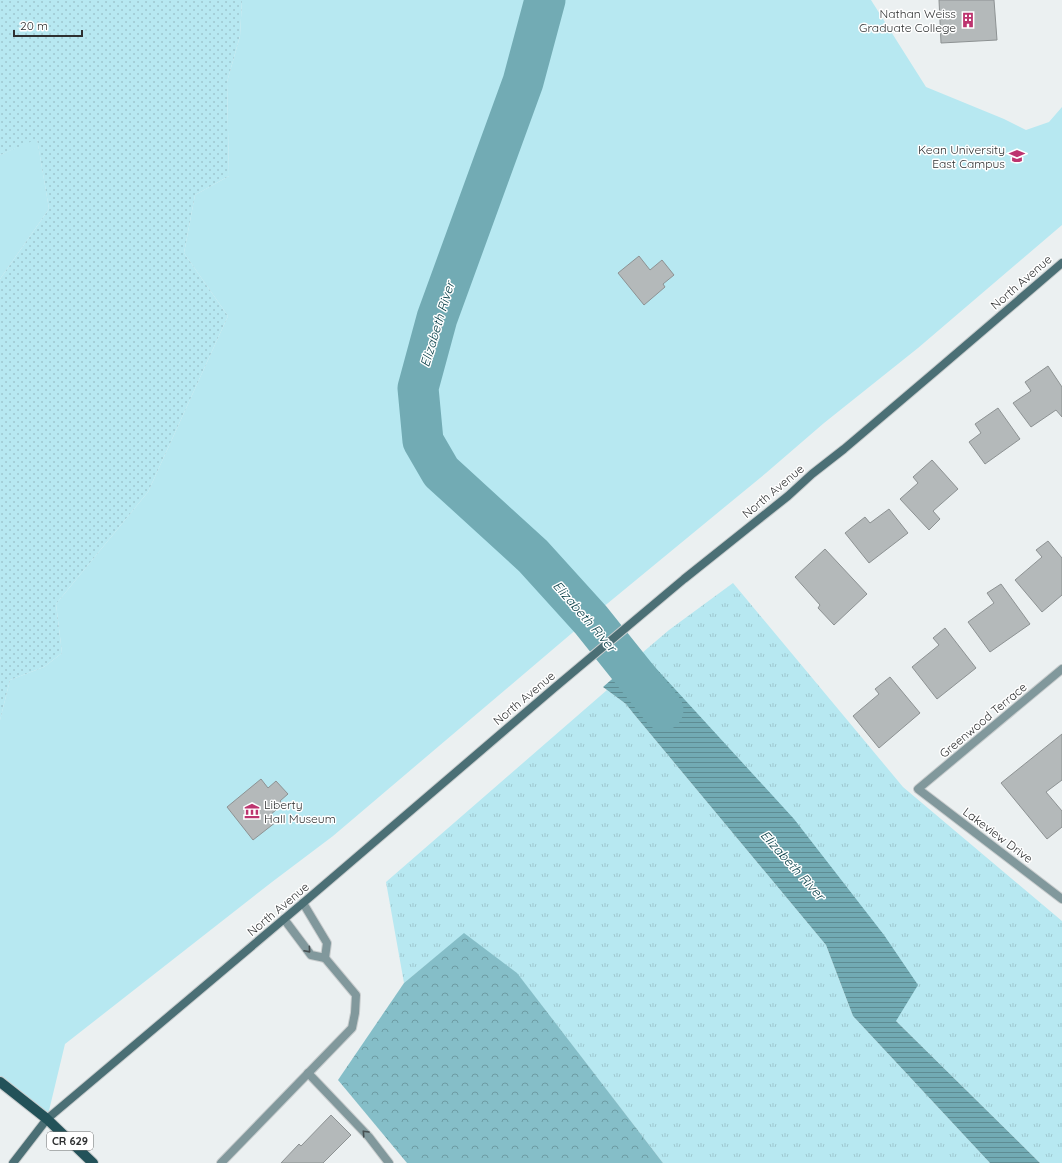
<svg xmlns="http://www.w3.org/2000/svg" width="1062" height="1163" viewBox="0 0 1062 1163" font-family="Quicksand,sans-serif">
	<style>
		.grass { fill: url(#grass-tufts) }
		.forest { fill: url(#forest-crowns) }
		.park { fill: #b7e8f1 }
		.garden { fill: url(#garden-dots) }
		.water { fill: url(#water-rules) }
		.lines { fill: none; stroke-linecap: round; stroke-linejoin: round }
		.river { stroke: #72abb4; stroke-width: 41 }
		.building { fill: #b4b9ba; stroke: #8d9293 }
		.service-casing { stroke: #c9cdce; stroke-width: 10 }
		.minor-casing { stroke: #c9cdce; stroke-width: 10 }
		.secondary-casing { stroke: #c9cdce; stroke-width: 10 }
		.primary-casing { stroke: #c9cdce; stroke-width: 12 }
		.service { stroke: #81989c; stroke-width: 8 }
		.minor { stroke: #81989c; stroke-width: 8 }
		.secondary { stroke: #4b6f75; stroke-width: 8 }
		.primary { stroke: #235259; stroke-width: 10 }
		.oneway { stroke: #474f51 }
		.labels { text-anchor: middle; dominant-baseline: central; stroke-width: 3; stroke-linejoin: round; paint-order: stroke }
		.shield { fill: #fff; stroke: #6d6e6f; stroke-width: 1 }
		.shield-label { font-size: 11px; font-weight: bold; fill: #2e3031 }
		.poi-label { font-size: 12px; fill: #2e3031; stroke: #fff; text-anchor: end }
		.street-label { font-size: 12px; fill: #2e3031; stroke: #fff }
		.water-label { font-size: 13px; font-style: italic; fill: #063e46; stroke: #fff }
	</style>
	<defs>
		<pattern id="grass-tufts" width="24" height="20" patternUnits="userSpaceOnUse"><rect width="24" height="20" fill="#b7e8f1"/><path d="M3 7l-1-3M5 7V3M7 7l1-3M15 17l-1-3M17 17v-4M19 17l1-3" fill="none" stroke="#9ec7cf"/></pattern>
		<pattern id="forest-crowns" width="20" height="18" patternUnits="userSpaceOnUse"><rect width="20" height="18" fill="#85bec8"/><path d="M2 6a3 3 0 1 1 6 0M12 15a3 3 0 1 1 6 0" fill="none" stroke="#6d9ba3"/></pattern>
		<pattern id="garden-dots" width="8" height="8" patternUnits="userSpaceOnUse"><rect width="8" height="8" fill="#b7e8f1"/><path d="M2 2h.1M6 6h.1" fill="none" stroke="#9ec7cf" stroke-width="1.8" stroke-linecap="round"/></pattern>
		<pattern id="water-rules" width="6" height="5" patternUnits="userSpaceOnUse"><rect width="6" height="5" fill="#72abb4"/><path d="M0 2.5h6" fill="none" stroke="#5e8c93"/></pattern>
	</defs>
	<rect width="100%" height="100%" fill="#ebf0f1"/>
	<g class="grass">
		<path d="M733,583l170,204 159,134v242h-22l-144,-142 -254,-368 27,-23z"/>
		<path d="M607,690l19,14 7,9 193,232 27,71 137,147h-327l-146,-189 -53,-40 -60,49 -18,-101z"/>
	</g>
	<path class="forest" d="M464,933l53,40 146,190h-256l-69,-83 66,-97z"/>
	<g class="park">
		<path d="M242,0h629l55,87 78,32 22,11 23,-8 13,-15v118l-144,123 -94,75 -58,50 -181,149 -252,214 -61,46 -207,162 -18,75 -47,-37v-362l10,-40 34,-13 18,-14 -6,-49 92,-112 80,-176 -44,-63 11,-58 34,-19 -2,-94 13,-46z"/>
		<path d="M37,138l12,71 -49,70v-124z"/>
	</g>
	<path class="garden" d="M0,0h242l-2,36 -13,46 2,94 -34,19 -11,58 44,63 -80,176 -92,112 6,49 -18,14 -34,13 -10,40v-441l49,-70 -12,-70 -37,16z"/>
	<path class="water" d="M642,653l152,166 90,116 34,50 -22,36 144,142h-50l-137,-147 -27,-71 -193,-232 -7,-9 -23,-17z"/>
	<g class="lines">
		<path class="river" d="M545,0l-22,82 -86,236 -19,70 5,53 18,31 92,84 58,64 72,90"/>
	</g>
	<g class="building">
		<path d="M939,0h55l3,40 -56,3z"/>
		<path d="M639,256l11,14 12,-10 12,15 -11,9 2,3 -21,18 -26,-32z"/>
		<path d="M1048,366l14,21v30l-6,-7 -25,17 -18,-24 18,-12 -6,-9z"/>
		<path d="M998,408l22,31 -35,25 -16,-22 12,-9 -6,-9z"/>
		<path d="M932,460l26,29 -25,22 7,8 -11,11 -29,-31 18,-16 -5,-6z"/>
		<path d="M889,509l19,24 -39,30 -24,-30 20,-16 5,6z"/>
		<path d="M1048,541l14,17v37l-20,17 -27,-32 27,-23 -6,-7z"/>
		<path d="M825,549l42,45 -33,31 -16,-17 2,-3 -25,-28z"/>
		<path d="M1001,584l29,40 -40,28 -22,-30 26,-19 -7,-10z"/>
		<path d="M945,628l31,40 -39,31 -25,-32 27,-22 -6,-7z"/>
		<path d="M890,677l30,36 -41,35 -26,-32 26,-22 -4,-5z"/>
		<path d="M1062,734v46l-16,12 16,19v16l-15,12 -46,-56z"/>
		<path d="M261,779l7,9 8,-7 12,13 -8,7 3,3 -13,11 6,7 -23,18 -26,-33z"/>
		<path d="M331,1115l20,20 -28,28h-42l18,-19 2,2z"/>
	</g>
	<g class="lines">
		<defs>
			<g id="service">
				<path d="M284,919l27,36 14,3 2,-15 -24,-40"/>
				<path d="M308,1073l61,64 20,26"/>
				<path d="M221,1163l131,-135 3,-15 1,-18 -31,-37"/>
			</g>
			<path id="minor" d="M1062,669l-144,120 144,110"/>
			<path id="secondary" d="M13,1163l34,-44 256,-216 250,-214 131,-110 104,-83 24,-22 32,-25 93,-79 125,-107"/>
			<path id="primary" d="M0,1082l47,37 46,44"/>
		</defs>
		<use href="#service" class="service-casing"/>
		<use href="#minor" class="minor-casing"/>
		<use href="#secondary" class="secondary-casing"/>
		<use href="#primary" class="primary-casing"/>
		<use href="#service" class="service"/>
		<use href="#minor" class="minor"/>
		<use href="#secondary" class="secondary"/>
		<use href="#primary" class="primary"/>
	</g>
	<defs><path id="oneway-chevron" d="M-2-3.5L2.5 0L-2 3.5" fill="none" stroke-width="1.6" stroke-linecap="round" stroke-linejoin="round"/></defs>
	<g class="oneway">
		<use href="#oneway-chevron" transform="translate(308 950) rotate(49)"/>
		<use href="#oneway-chevron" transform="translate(365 1133) rotate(-133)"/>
	</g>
	<defs>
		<symbol id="building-bare" viewBox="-9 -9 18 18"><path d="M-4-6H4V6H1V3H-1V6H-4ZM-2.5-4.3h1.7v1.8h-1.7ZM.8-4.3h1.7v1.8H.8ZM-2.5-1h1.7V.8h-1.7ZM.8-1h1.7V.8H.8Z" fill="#bd346f" stroke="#fff" stroke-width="2.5" paint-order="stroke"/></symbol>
		<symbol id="university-bare" viewBox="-9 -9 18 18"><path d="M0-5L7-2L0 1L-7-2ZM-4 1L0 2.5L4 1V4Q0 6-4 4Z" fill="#bd346f" stroke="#fff" stroke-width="2.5" paint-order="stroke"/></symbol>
		<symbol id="museum-bare" viewBox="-9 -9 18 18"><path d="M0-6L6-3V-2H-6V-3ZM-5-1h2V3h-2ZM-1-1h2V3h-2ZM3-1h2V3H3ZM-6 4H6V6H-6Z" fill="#bd346f" stroke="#fff" stroke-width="2.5" paint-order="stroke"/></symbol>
	</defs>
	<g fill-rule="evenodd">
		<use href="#building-bare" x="957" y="9" width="22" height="22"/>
		<use href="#university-bare" x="1006" y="145" width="22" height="22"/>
		<use href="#museum-bare" x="241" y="800" width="22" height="22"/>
	</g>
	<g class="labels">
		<rect class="shield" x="47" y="1132" width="46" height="18" rx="3"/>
		<g class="shield-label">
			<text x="70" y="1141">CR 629</text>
		</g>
		<g class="poi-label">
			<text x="956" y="13">Nathan Weiss<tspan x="956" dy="14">Graduate College</tspan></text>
			<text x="1005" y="149">Kean University<tspan x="1005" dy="14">East Campus</tspan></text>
			<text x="264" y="804" text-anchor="start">Liberty<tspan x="264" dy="14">Hall Museum</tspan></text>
		</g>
		<g class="street-label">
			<text transform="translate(1021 282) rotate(-41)">North Avenue</text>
			<text transform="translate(773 491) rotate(-40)">North Avenue</text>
			<text transform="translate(524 698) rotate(-40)">North Avenue</text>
			<text transform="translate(983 720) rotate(-40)">Greenwood Terrace</text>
			<text transform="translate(998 835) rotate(37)">Lakeview Drive</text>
			<text transform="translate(278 909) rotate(-40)">North Avenue</text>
		</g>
		<g class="water-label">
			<text transform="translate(437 324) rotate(-73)">Elizabeth River</text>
			<text transform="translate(585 616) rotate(49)">Elizabeth River</text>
			<text transform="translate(793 865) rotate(48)">Elizabeth River</text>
		</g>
	</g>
	<path d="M14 30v6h68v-6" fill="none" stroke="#2e3031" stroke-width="2"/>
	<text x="20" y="30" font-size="12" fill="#2e3031" stroke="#ffffff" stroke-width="3" paint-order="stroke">20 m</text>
</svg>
